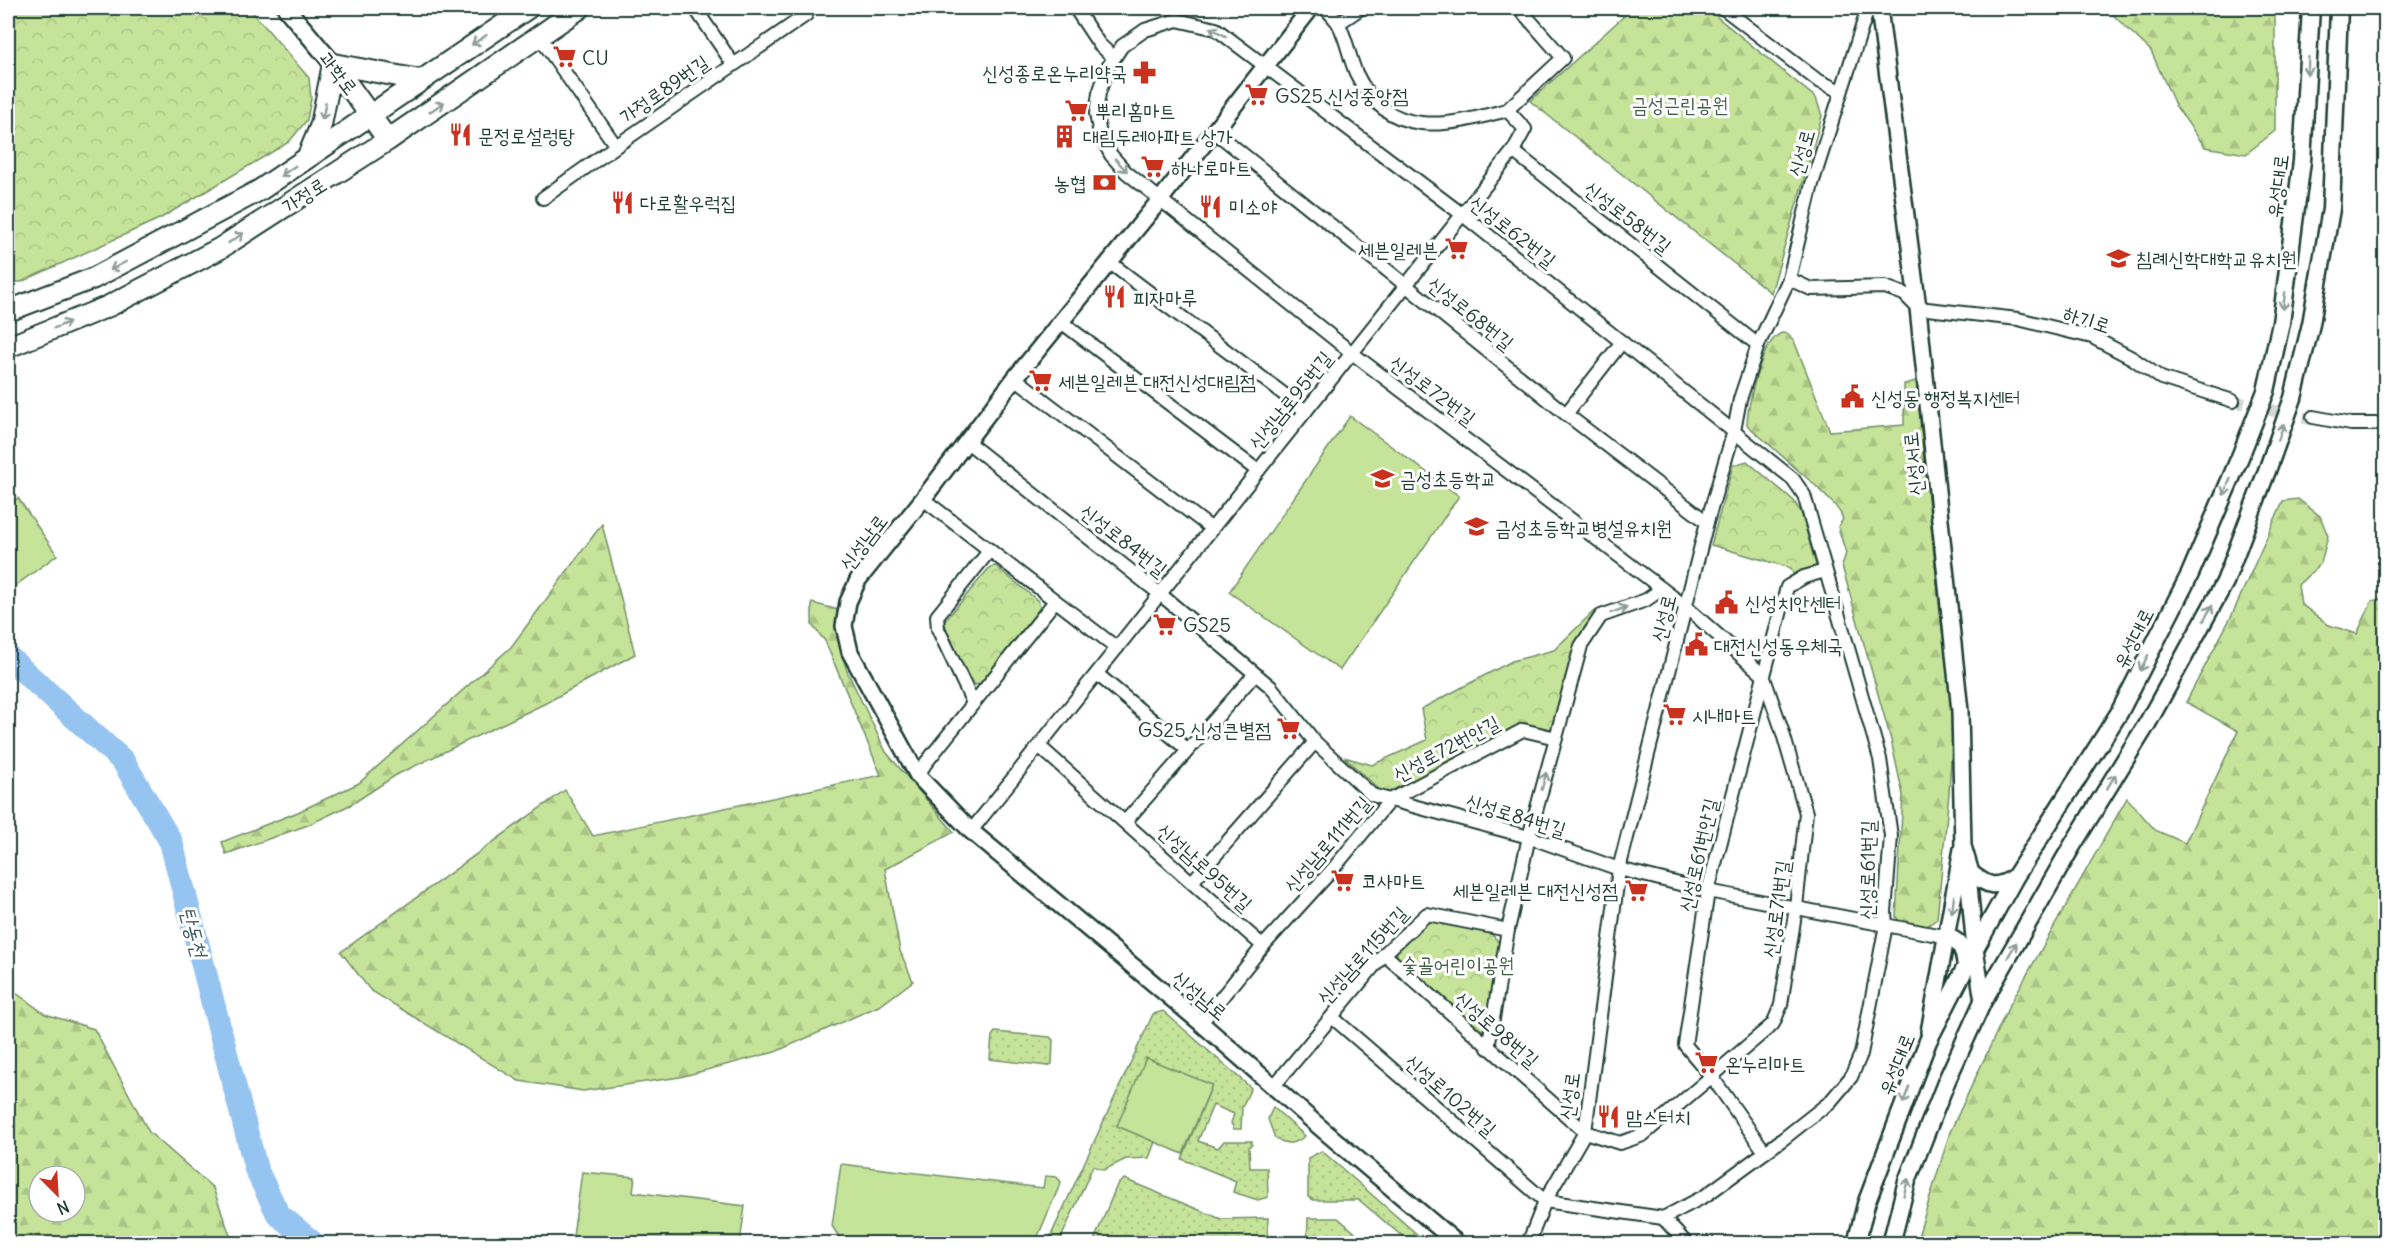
<svg xmlns="http://www.w3.org/2000/svg" width="2393" height="1251" viewBox="0 0 2393 1251" font-family="Delius,'Poor Story',sans-serif">
	<style>
		.grass { fill: url(#grass-dots); stroke: #729067; stroke-width: 1.5 }
		.forest { fill: url(#forest-firs); stroke: #729067; stroke-width: 1.5; fill-rule: evenodd }
		.park { fill: url(#park-crowns); stroke: #729067; stroke-width: 1.5 }
		.garden { fill: #c6e39a; stroke: #729067; stroke-width: 1.5 }
		.lines { fill: none; stroke-linecap: round; stroke-linejoin: round }
		.river { stroke: #96c4f1; stroke-width: 24 }
		.minor-tunnel { stroke: #d2d8d6; stroke-width: 12; stroke-dasharray: 12 6; stroke-linecap: butt }
		.minor-casing { stroke: #1f3d34; stroke-width: 16 }
		.tertiary-casing { stroke: #1f3d34; stroke-width: 20 }
		.secondary-casing { stroke: #1f3d34; stroke-width: 21 }
		.primary-casing { stroke: #1f3d34; stroke-width: 24 }
		.minor { stroke: #fff; stroke-width: 12 }
		.tertiary { stroke: #fff; stroke-width: 15 }
		.secondary { stroke: #fff; stroke-width: 16 }
		.primary { stroke: #fff; stroke-width: 20 }
		.oneway { stroke: #8f9e9a }
		.labels { text-anchor: middle; dominant-baseline: central; stroke-width: 6; stroke-linejoin: round; paint-order: stroke }
		.poi-label { font-size: 20px; fill: #1f3d34; stroke: #fff; text-anchor: start }
		.street-label { font-size: 20px; fill: #1f3d34; stroke: #fff }
		.park-label { font-size: 20px; fill: #405e48; stroke: #fff }
		.water-label { font-size: 21px; font-style: italic; fill: #3d5f63; stroke: #fff }
	</style>
	<defs>
		<pattern id="grass-dots" width="8" height="8" patternUnits="userSpaceOnUse" patternTransform="scale(1.5)"><rect width="8" height="8" fill="#c6e39a"/><path d="M2 2h.1M6 6h.1" fill="none" stroke="#aac485" stroke-width="1.8" stroke-linecap="round"/></pattern>
		<pattern id="forest-firs" width="22" height="20" patternUnits="userSpaceOnUse" patternTransform="scale(1.5)"><rect width="22" height="20" fill="#c6e39a"/><path d="M5 1l3.5 6h-7zM16 11l3.5 6h-7z" fill="#aac485"/></pattern>
		<pattern id="park-crowns" width="20" height="18" patternUnits="userSpaceOnUse" patternTransform="scale(1.5)"><rect width="20" height="18" fill="#c6e39a"/><path d="M2 6a3 3 0 1 1 6 0M12 15a3 3 0 1 1 6 0" fill="none" stroke="#aac485"/></pattern>
	</defs>
	<rect width="100%" height="100%" fill="#fff"/>
	<filter id="ink" filterUnits="userSpaceOnUse"><feTurbulence type="fractalNoise" baseFrequency=".0167" numOctaves="2"/><feDisplacementMap in="SourceGraphic" scale="12" xChannelSelector="R" yChannelSelector="G"/><feConvolveMatrix kernelMatrix="1 2 1 2 8 2 1 2 1" color-interpolation-filters="sRGB"/></filter>
	<g filter="url(#ink)">
		<g class="grass">
			<path d="M1163,1011l88,77 -9,19 -1,22h-7l-3,-6 3,-9 -21,-9 -15,36 20,7 6,-7h28v4l-3,2 1,21h17l1,29 -10,3 -25,-8 3,-11 -54,-22 30,-74 -95,40 38,17 -6,16 -23,1 -22,11 -11,-4 -34,77 -12,1 106,-230z"/>
			<path d="M995,1032l55,5 3,3 -1,24 -5,2 -57,-7 2,-23z"/>
			<path d="M1273,1107l32,29c-11,9 -18,9 -30,2l-7,-19z"/>
			<path d="M1322,1151l105,92h-17l-51,-43h-45l-6,-3v-39z"/>
			<path d="M1124,1179l97,40 47,-1 -1,25h-174l24,-58z"/>
			<path d="M1308,1218h30l29,25h-60z"/>
		</g>
		<g class="forest">
			<path d="M1601,8h105l110,90 6,18 -51,177 -241,-192 94,-85z"/>
			<path d="M2100,8h175v123l-29,23 -41,-7 -30,-42 -24,-54 -39,-37z"/>
			<path d="M1782,333l6,1 6,7 36,90 74,-6v-41l12,-3 24,232 10,75 2,53 -3,52 -12,126 -13,9 -23,-5 -5,-6 7,-122 -12,-55 -49,-174 4,-13 -8,-26 5,-8c-4,-13 -18,-22 -27,-33l-69,-61c0,-20 15,-86 35,-92z"/>
			<path d="M2298,499l22,17 8,20 -7,27 -23,22 3,19 28,21 28,9 15,-33 13,-4 1,585 -4,1 3,8v52h-469l34,-111 58,-124 119,-210 28,32 30,13 53,-112 -52,-29 46,-87 51,-114z"/>
			<path d="M602,524l33,130 -91,50 -148,71 -44,29 -44,21 -82,29 -4,-12 76,-30 61,-29 152,-136z"/>
			<path d="M812,603l27,7 -2,27 10,34 39,81 68,80 -69,37 15,82 13,30 -32,24 -106,47 -95,25 -97,14 -64,-10 -149,-91 -29,-38 224,-162 28,46 288,-61 -56,-134 -13,-16z"/>
			<path d="M8,987l37,27 49,15 55,103 64,56 18,50 -2,5h-221zM39,1176h36v36h-36z"/>
		</g>
		<g class="park">
			<path d="M8,8h241l60,70 2,21 -4,21 -18,22 -128,76 -140,64h-13z"/>
			<path d="M1747,461l46,39 8,12 16,57 -23,8 -3,-9 -80,-23 22,-80z"/>
			<path d="M996,566l42,35 2,7 -59,75 -6,2 -11,-14 -20,-49 46,-55z"/>
			<path d="M1626,601l-29,15 -43,111 -8,5 -25,-6 -132,67 -8,-2 -37,-34 28,8 55,-25 -6,-31 91,-48 42,-11 39,-38z"/>
			<path d="M1428,920l63,13 9,11 -13,82 -5,4 -7,-1 -78,-69v-10z"/>
		</g>
		<g class="garden">
			<path d="M1350,416l109,80 -119,174 -111,-78z"/>
			<path d="M18,498l39,57 -49,36v-86z"/>
			<path d="M1146,1058l66,27 -29,69 -66,-28z"/>
			<path d="M841,1164l202,24 2,-12 12,1 4,5 -26,61h-192l-11,-17z"/>
			<path d="M582,1172l53,5 -2,15 112,14 -5,37h-168z"/>
		</g>
		<g class="lines">
			<path class="river" d="M8,657l115,104 48,81 85,327 22,45 36,30"/>
			<path class="minor-tunnel" d="M2233,401l76,18 4,-2"/>
			<defs>
				<g id="minor">
					<path d="M695,8l38,56"/>
					<path d="M1075,8l24,36 15,14"/>
					<path d="M1325,8c5,5 11,11 14,17 8,15 10,32 17,48 32,68 92,53 151,37l18,19 -12,22 245,194"/>
					<path d="M1723,8l94,72 23,11"/>
					<path d="M1339,23l22,-15"/>
					<path d="M539,36l77,110 190,-131"/>
					<path d="M1507,110l56,-52 -44,-50"/>
					<path d="M1214,131l352,283 141,108"/>
					<path d="M543,198l73,-52"/>
					<path d="M1109,262l197,149"/>
					<path d="M1789,279l22,10 74,-2 19,7 14,14 100,11 74,18 40,21 29,20 72,23"/>
					<path d="M1060,321l198,150"/>
					<path d="M1015,378l197,151"/>
					<path d="M1566,414l56,-72"/>
					<path d="M2313,417l38,7h35"/>
					<path d="M966,441l194,153 111,93 44,55 57,53 157,42 90,32 89,22 240,46"/>
					<path d="M923,499l194,149"/>
					<path d="M1097,674l91,76"/>
					<path d="M973,703l-35,-74 -1,-13 53,-66"/>
					<path d="M1039,746l224,200"/>
					<path d="M918,776l7,-12 130,-163"/>
					<path d="M1125,822l129,-147"/>
					<path d="M971,831l542,-680"/>
					<path d="M1192,882l123,-140"/>
					<path d="M1332,1017l213,184 118,17 42,-22 78,-57 47,-37 21,-25 10,-23 25,-129 -1,-13 6,-76 -11,-77 -76,-264 -11,-16 -330,-264 -247,-186 -39,-9 -32,10 -23,16 -14,21 -9,26 -3,21 4,20 11,21 15,17 226,181 334,254 77,68 19,55 24,83 -10,94 -15,98 -8,19 -130,111 -23,8 -35,-11 -201,-178"/>
					<path d="M1201,1023l62,-77 70,-77 57,-69 133,-70 33,8"/>
					<path d="M1488,1048l20,-118 21,-93 52,-191 20,-30 45,-16 16,-11"/>
					<path d="M1274,1086l110,-132 43,-40 81,16"/>
					<path d="M1765,1152l-53,-75 -27,-32 23,-154 79,-304 17,-10 21,-6"/>
					<path d="M1663,1218l24,26"/>
					<path d="M1528,1244l17,-43 40,-69 34,-263 88,-347 27,-91 6,-32 18,-54 31,-66 23,-95 56,-176"/>
				</g>
				<g id="tertiary">
					<path d="M1311,8l-151,192 -145,178 -92,121 -65,81 -10,22 -4,24 6,26 68,124 53,55 230,192 121,106 136,115"/>
					<path d="M1879,8l39,300 26,250 16,153 3,135 8,27 -2,12 6,64 8,52"/>
					<path d="M1971,873c18,14 24,16 44,4"/>
					<path d="M1929,1032l33,-183"/>
				</g>
				<g id="secondary">
					<path d="M286,8l47,56"/>
					<path d="M1948,937c15,6 16,15 18,29"/>
					<path d="M1856,1244l10,-40 62,-163 47,-92 40,-72 104,-164 71,-139 50,-117 26,-66 15,-68 21,-162 9,-153"/>
					<path d="M1891,1244l16,-63 40,-101 36,-79 89,-155 75,-122 78,-142 43,-114 25,-70 18,-74 20,-115 8,-201"/>
				</g>
				<g id="primary">
					<path d="M333,64l55,76"/>
					<path d="M333,64l87,16"/>
					<path d="M308,156l13,-31 12,-61"/>
					<path d="M8,311l86,-33 166,-88 268,-182"/>
					<path d="M8,347l101,-41 110,-57 169,-109 192,-132"/>
				</g>
			</defs>
			<use href="#minor" class="minor-casing"/>
			<use href="#tertiary" class="tertiary-casing"/>
			<use href="#secondary" class="secondary-casing"/>
			<use href="#primary" class="primary-casing"/>
			<use href="#minor" class="minor"/>
			<use href="#tertiary" class="tertiary"/>
			<use href="#secondary" class="secondary"/>
			<use href="#primary" class="primary"/>
		</g>
		<defs><path id="oneway-shaft" d="M-6 0H5M1.5-3L5.5 0L1.5 3" fill="none" stroke-width="1.6" stroke-linecap="round" stroke-linejoin="round" transform="scale(1.5)"/></defs>
		<g class="oneway">
			<use href="#oneway-shaft" transform="translate(1218 32) rotate(-152)"/>
			<use href="#oneway-shaft" transform="translate(479 40) rotate(146)"/>
			<use href="#oneway-shaft" transform="translate(2308 66) rotate(93)"/>
			<use href="#oneway-shaft" transform="translate(437 107) rotate(-34)"/>
			<use href="#oneway-shaft" transform="translate(324 111) rotate(101)"/>
			<use href="#oneway-shaft" transform="translate(1121 165) rotate(47)"/>
			<use href="#oneway-shaft" transform="translate(288 171) rotate(145)"/>
			<use href="#oneway-shaft" transform="translate(236 238) rotate(-33)"/>
			<use href="#oneway-shaft" transform="translate(118 266) rotate(152)"/>
			<use href="#oneway-shaft" transform="translate(2284 301) rotate(98)"/>
			<use href="#oneway-shaft" transform="translate(62 325) rotate(-22)"/>
			<use href="#oneway-shaft" transform="translate(2281 432) rotate(-71)"/>
			<use href="#oneway-shaft" transform="translate(2227 487) rotate(113)"/>
			<use href="#oneway-shaft" transform="translate(1619 610) rotate(-20)"/>
			<use href="#oneway-shaft" transform="translate(2208 613) rotate(-61)"/>
			<use href="#oneway-shaft" transform="translate(2144 663) rotate(117)"/>
			<use href="#oneway-shaft" transform="translate(1544 781) rotate(-75)"/>
			<use href="#oneway-shaft" transform="translate(2111 782) rotate(-59)"/>
			<use href="#oneway-shaft" transform="translate(1953 904) rotate(98)"/>
			<use href="#oneway-shaft" transform="translate(2012 950) rotate(-60)"/>
			<use href="#oneway-shaft" transform="translate(1906 1095) rotate(111)"/>
			<use href="#oneway-shaft" transform="translate(1906 1187) rotate(-74)"/>
		</g>
	</g>
	<defs>
		<symbol id="supermarket-bare" viewBox="-9 -9 18 18"><path d="M-6-5.5h2.5l.6 2H6L4.5 2H-2.5L-4.4-4H-6ZM-1.5 3.2a1.3 1.3 0 1 0 .1 0ZM3 3.2a1.3 1.3 0 1 0 .1 0Z" fill="#c8321e" stroke="#fff" stroke-width="2.5" paint-order="stroke"/></symbol>
		<symbol id="pharmacy-bare" viewBox="-9 -9 18 18"><path d="M-2-6h4v4h4v4h-4v4h-4v-4h-4v-4h4Z" fill="#c8321e" stroke="#fff" stroke-width="2.5" paint-order="stroke"/></symbol>
		<symbol id="restaurant-bare" viewBox="-9 -9 18 18"><path d="M-5-6h1v4h1v-4h1v4h1v-4h1v5L-1.5 .5V6h-2V.5L-5-1ZM5-6V6H3V1.5H1.5Q1.5-4 5-6Z" fill="#c8321e" stroke="#fff" stroke-width="2.5" paint-order="stroke"/></symbol>
		<symbol id="building-bare" viewBox="-9 -9 18 18"><path d="M-4-6H4V6H1V3H-1V6H-4ZM-2.5-4.3h1.7v1.8h-1.7ZM.8-4.3h1.7v1.8H.8ZM-2.5-1h1.7V.8h-1.7ZM.8-1h1.7V.8H.8Z" fill="#c8321e" stroke="#fff" stroke-width="2.5" paint-order="stroke"/></symbol>
		<symbol id="bank-bare" viewBox="-9 -9 18 18"><path d="M-6-4H6V4H-6ZM0-2.3a2.3 2.3 0 1 0 0 4.6a2.3 2.3 0 1 0 0-4.6Z" fill="#c8321e" stroke="#fff" stroke-width="2.5" paint-order="stroke"/></symbol>
		<symbol id="school-bare" viewBox="-9 -9 18 18"><path d="M0-5L7-2L0 1L-7-2ZM-4 1L0 2.5L4 1V4Q0 6-4 4Z" fill="#c8321e" stroke="#fff" stroke-width="2.5" paint-order="stroke"/></symbol>
		<symbol id="civic-bare" viewBox="-9 -9 18 18"><path d="M-.6-6.5H3V-4.5H.6V-3L4-1V1h2V6H-6V1h2V-1L-.6-3ZM-1.2 2.5V6h2.4V2.5Z" fill="#c8321e" stroke="#fff" stroke-width="2.5" paint-order="stroke"/></symbol>
	</defs>
	<g fill-rule="evenodd">
		<use href="#supermarket-bare" x="548" y="40" width="33" height="33"/>
		<use href="#pharmacy-bare" x="1128" y="56" width="33" height="33"/>
		<use href="#supermarket-bare" x="1240" y="78" width="33" height="33"/>
		<use href="#supermarket-bare" x="1060" y="94" width="33" height="33"/>
		<use href="#restaurant-bare" x="444" y="118" width="33" height="33"/>
		<use href="#building-bare" x="1048" y="120" width="33" height="33"/>
		<use href="#supermarket-bare" x="1136" y="150" width="33" height="33"/>
		<use href="#bank-bare" x="1088" y="166" width="33" height="33"/>
		<use href="#restaurant-bare" x="606" y="186" width="33" height="33"/>
		<use href="#restaurant-bare" x="1194" y="190" width="33" height="33"/>
		<use href="#supermarket-bare" x="1440" y="232" width="33" height="33"/>
		<use href="#school-bare" x="2102" y="242" width="33" height="33"/>
		<use href="#restaurant-bare" x="1098" y="280" width="33" height="33"/>
		<use href="#supermarket-bare" x="1024" y="364" width="33" height="33"/>
		<use href="#civic-bare" x="1836" y="380" width="33" height="33"/>
		<use href="#school-bare" x="1366" y="462" width="33" height="33"/>
		<use href="#school-bare" x="1460" y="510" width="33" height="33"/>
		<use href="#civic-bare" x="1710" y="586" width="33" height="33"/>
		<use href="#supermarket-bare" x="1148" y="608" width="33" height="33"/>
		<use href="#civic-bare" x="1680" y="628" width="33" height="33"/>
		<use href="#supermarket-bare" x="1658" y="698" width="33" height="33"/>
		<use href="#supermarket-bare" x="1272" y="712" width="33" height="33"/>
		<use href="#supermarket-bare" x="1326" y="864" width="33" height="33"/>
		<use href="#supermarket-bare" x="1620" y="874" width="33" height="33"/>
		<use href="#supermarket-bare" x="1690" y="1046" width="33" height="33"/>
		<use href="#restaurant-bare" x="1592" y="1100" width="33" height="33"/>
	</g>
	<g class="labels">
		<g class="poi-label">
			<text x="582" y="57">CU</text>
			<text x="1127" y="72" text-anchor="end">신성종로온누리약국</text>
			<text x="1275" y="95">GS25 신성중앙점</text>
			<text x="1095" y="110">뿌리홈마트</text>
			<text x="478" y="135">문정로설렁탕</text>
			<text x="1083" y="136">대림두레아파트 상가</text>
			<text x="1171" y="167">하나로마트</text>
			<text x="1086" y="182" text-anchor="end">농협</text>
			<text x="640" y="202">다로활우럭집</text>
			<text x="1229" y="206">미소야</text>
			<text x="1438" y="249" text-anchor="end">세븐일레븐</text>
			<text x="2136" y="258">침례신학대학교유치원</text>
			<text x="1133" y="297">피자마루</text>
			<text x="1058" y="381">세븐일레븐 대전신성대림점</text>
			<text x="1871" y="397">신성동 행정복지센터</text>
			<text x="1400" y="478">금성초등학교</text>
			<text x="1495" y="527">금성초등학교병설유치원</text>
			<text x="1745" y="602">신성치안센터</text>
			<text x="1183" y="624">GS25</text>
			<text x="1714" y="645">대전신성동우체국</text>
			<text x="1692" y="715">시내마트</text>
			<text x="1271" y="729" text-anchor="end">GS25 신성큰별점</text>
			<text x="1361" y="880">코사마트</text>
			<text x="1618" y="890" text-anchor="end">세븐일레븐 대전신성점</text>
			<text x="1725" y="1063">온누리마트</text>
			<text x="1626" y="1116">맘스터치</text>
		</g>
		<g class="street-label">
			<text transform="translate(339 73) rotate(52)">과학로</text>
			<text transform="translate(664 89) rotate(-35)">가정로89번길</text>
			<text transform="translate(1801 153) rotate(-74)">신성로</text>
			<text transform="translate(2277 186) rotate(-83)">유성대로</text>
			<text transform="translate(304 195) rotate(-33)">가정로</text>
			<text transform="translate(1628 217) rotate(38)">신성로58번길</text>
			<text transform="translate(1513 231) rotate(38)">신성로62번길</text>
			<text transform="translate(1471 313) rotate(39)">신성로68번길</text>
			<text transform="translate(2087 319) rotate(18)">하기로</text>
			<text transform="translate(1433 390) rotate(37)">신성로72번길</text>
			<text transform="translate(1290 400) rotate(-51)">신성남로95번길</text>
			<text transform="translate(1913 464) rotate(-96)">신성서로</text>
			<text transform="translate(1124 540) rotate(38)">신성로84번길</text>
			<text transform="translate(863 542) rotate(-53)">신성남로</text>
			<text transform="translate(1663 618) rotate(-76)">신성로</text>
			<text transform="translate(2133 638) rotate(-63)">유성대로</text>
			<text transform="translate(1446 748) rotate(-28)">신성로72번안길</text>
			<text transform="translate(1516 815) rotate(17)">신성로84번길</text>
			<text transform="translate(1327 844) rotate(-49)">신성남로111번길</text>
			<text transform="translate(1698 855) rotate(-77)">신성로61번안길</text>
			<text transform="translate(1205 867) rotate(42)">신성남로95번길</text>
			<text transform="translate(1867 870) rotate(-89)">신성로61번길</text>
			<text transform="translate(1776 909) rotate(-82)">신성로71번길</text>
			<text transform="translate(1362 955) rotate(-48)">신성남로115번길</text>
			<text transform="translate(1200 995) rotate(40)">신성남로</text>
			<text transform="translate(1497 1029) rotate(41)">신성로98번길</text>
			<text transform="translate(1896 1064) rotate(-68)">유성대로</text>
			<text transform="translate(1451 1095) rotate(41)">신성로102번길</text>
			<text transform="translate(1569 1096) rotate(-82)">신성로</text>
		</g>
		<g class="park-label">
			<text x="1680" y="104">금성근린공원</text>
			<text x="1458" y="964">숯골어린이공원</text>
		</g>
		<g class="water-label">
			<text transform="translate(194 932) rotate(75)">탄동천</text>
		</g>
	</g>
	<rect width="2393" height="1251" fill="none" stroke="#fff" stroke-width="30"/>
	<rect x="15" y="15" width="2363" height="1221" fill="none" stroke="#1f3d34" stroke-width="2" filter="url(#ink)"/>
	<g transform="translate(57 1194) rotate(156)"><circle r="28" fill="#ffffff" stroke="#a5b1ae" stroke-width="1.5"/>
	<path d="M0-4.5L10 22L0 15L-10 22Z" fill="#c8321e"/>
	<text y="-9" font-size="16" font-weight="bold" text-anchor="middle" fill="#1f3d34">N</text>
	</g>
</svg>
